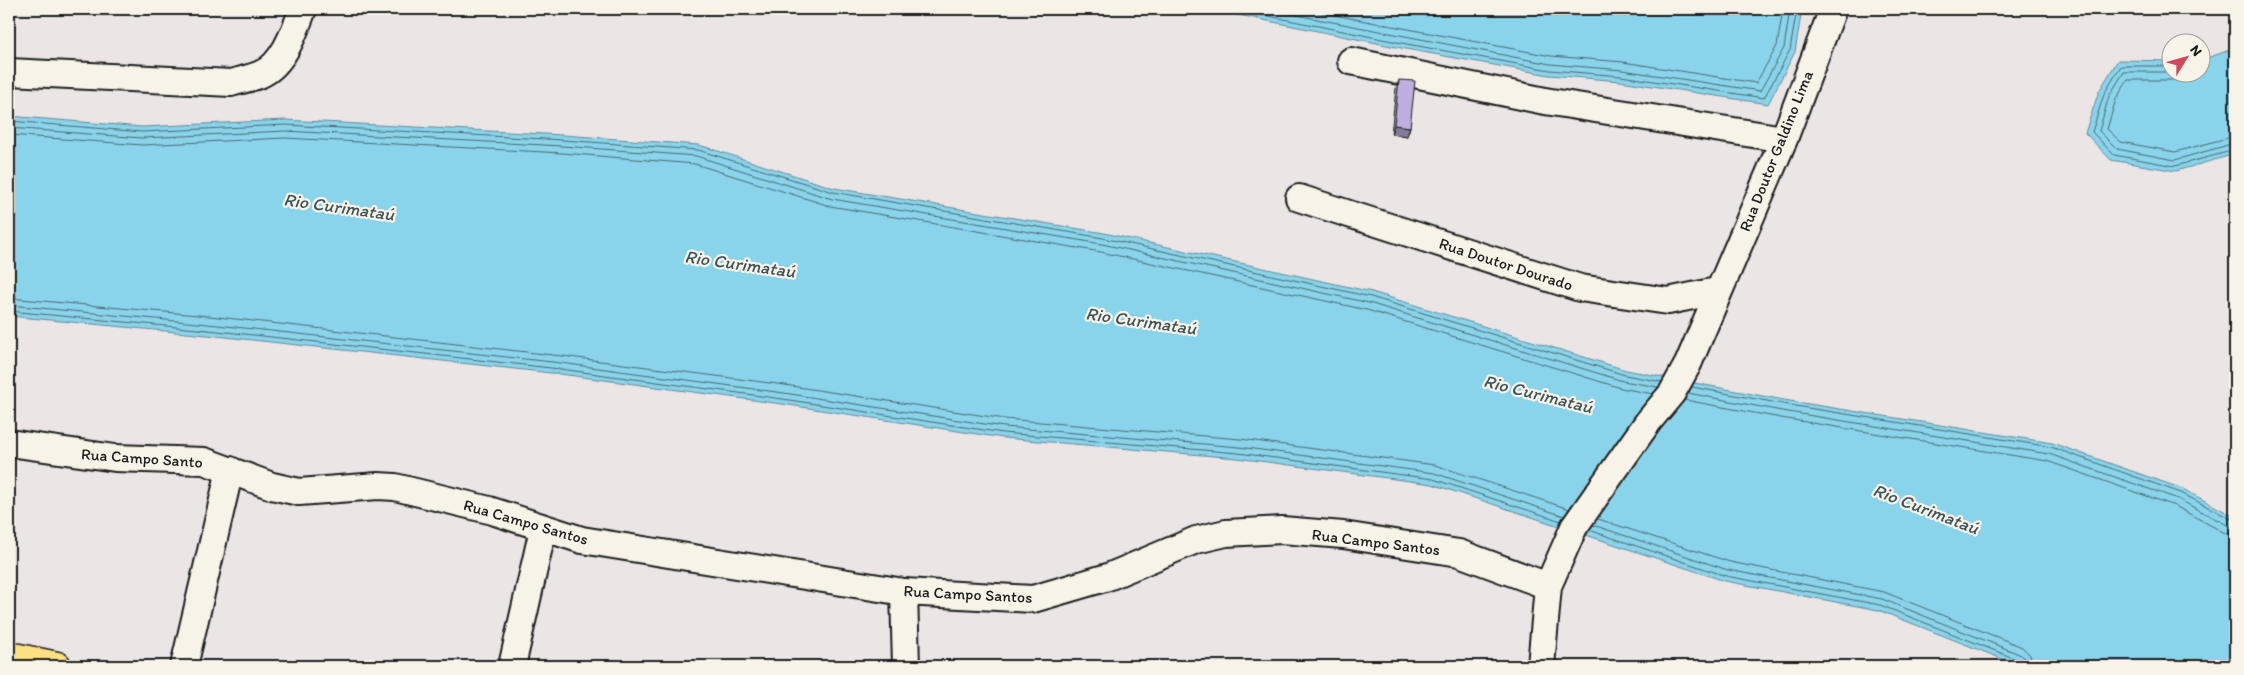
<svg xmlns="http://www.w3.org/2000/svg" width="2244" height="675" viewBox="0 0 2244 675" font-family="Itim,sans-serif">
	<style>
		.water { fill: #8ad4eb; stroke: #5e8a98 }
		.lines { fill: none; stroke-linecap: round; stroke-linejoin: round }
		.shore { stroke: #48666f; stroke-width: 1 }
		.minor-casing { stroke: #1c1c1c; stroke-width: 30 }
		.major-casing { stroke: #1c1c1c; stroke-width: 31 }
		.minor { stroke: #f7f3e8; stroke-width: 26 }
		.major { stroke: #fbe180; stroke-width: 28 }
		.wall { fill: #a496c0; stroke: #1c1c1c }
		.shaded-wall { fill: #867a9c; stroke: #1c1c1c }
		.building { fill: #bfafdf; stroke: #1c1c1c }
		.labels { text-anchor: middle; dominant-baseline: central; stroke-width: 4.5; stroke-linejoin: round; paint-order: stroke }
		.street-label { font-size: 16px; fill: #1c1c1c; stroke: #f7f3e8 }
		.water-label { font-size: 18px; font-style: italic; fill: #3d535a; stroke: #f7f3e8 }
	</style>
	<rect width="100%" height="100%" fill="#ece5e6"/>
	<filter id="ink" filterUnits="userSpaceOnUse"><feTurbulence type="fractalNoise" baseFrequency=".02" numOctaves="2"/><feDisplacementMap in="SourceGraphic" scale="10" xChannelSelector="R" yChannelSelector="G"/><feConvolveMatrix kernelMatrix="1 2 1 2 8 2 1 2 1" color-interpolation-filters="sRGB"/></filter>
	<g filter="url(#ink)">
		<g class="water">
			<path d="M1209,9h593l-7,43 -27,52 -148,-23 -71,-6 -143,-26z"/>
			<path d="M2235,48v106l-59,17 -65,-11 -26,-27 14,-42 19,-31 53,1 1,11h30v-12z"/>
			<path d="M9,116l133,11 143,-7 278,15 136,10 135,43 270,45 268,59 254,78 158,30 268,43 131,46 52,28v149h-215l-142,-56 -153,-29 -293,-97 -195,-26 -234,-20 -221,-34 -222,-30 -353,-39 -198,-19z"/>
		</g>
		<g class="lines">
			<g class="shore">
				<path d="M1234,9l173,35 143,26 71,6 143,22 26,-48 7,-41"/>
				<path d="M1265,9l285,55 72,6 138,21 24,-43 6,-39"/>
				<path d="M1302,9l249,47 72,6 133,21 21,-37 6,-37"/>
				<path d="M2172,66h-51l-17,28 -12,38 22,23 61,11 60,-16"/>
				<path d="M2172,72h-48l-15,24 -10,35 18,18 58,11 60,-17"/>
				<path d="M2186,72l-13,8h-45l-12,19 -9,30 14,13 54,10 60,-16"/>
				<path d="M9,121l133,11 143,-7 278,15 135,10 135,42 270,46 268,59 254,78 37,7"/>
				<path d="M9,128l133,10 143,-7 277,15 134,10 136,43 270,45 267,59 254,78 35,6"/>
				<path d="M9,135l133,10 143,-7 277,15 133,11 135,42 271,46 266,58 254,78 32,6"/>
				<path d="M9,298l200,18 353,40 223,29 220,34 235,20 195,26 134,44"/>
				<path d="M9,305l199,19 353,39 223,30 220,34 235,20 195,26 130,43"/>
				<path d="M9,311l199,19 352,39 223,30 220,34 235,20 195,26 128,42"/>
				<path d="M1692,387l91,17 268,43 130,46 54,28"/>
				<path d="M1688,393l94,18 267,43 129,45 51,27 6,2"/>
				<path d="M1685,400l96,18 266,43 128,45 50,27 10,2"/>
				<path d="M1598,519l132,43 154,30 138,55 8,8 3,11"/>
				<path d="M1593,525l135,45 154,29 137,55 5,4 2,8"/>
				<path d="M1589,530l137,46 154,29 136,54 3,7"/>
			</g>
			<defs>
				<g id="minor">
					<path d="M1351,61l194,40 239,38"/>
					<path d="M9,72l222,11c10,-3 21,-5 30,-9 23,-10 34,-44 42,-65"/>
					<path d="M1299,198l281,90 88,13 49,-10"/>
					<path d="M9,443l106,15 89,3 68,25 27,6 79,-6 17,1 94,23 93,30 322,52 129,7 75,-22 88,-37 30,-7 56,-3 61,5 116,18 89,33"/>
					<path d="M904,592l2,74"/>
					<path d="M184,666l46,-196"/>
					<path d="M512,666l31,-137"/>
					<path d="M1541,666l7,-80 26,-59 74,-105 24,-29 16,-29 96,-225 49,-130"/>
				</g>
				<path id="major" d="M9,656l48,10"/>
			</defs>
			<use href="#minor" class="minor-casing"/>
			<use href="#major" class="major-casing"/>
			<use href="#minor" class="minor"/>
			<use href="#major" class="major"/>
		</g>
		<path class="wall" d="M1399,80l11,47 -3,9 -16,-2 5,-46z"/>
		<path class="shaded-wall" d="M1394,125l16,2 -3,9 -16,-2z"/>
		<path class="building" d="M1399,80l16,1 -5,46 -16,-2z"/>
	</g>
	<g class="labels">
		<g class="street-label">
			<text transform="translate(1776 151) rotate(-68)">Rua Doutor Galdino Lima</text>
			<text transform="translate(1506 264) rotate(18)">Rua Doutor Dourado</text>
			<text transform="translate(142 458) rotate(4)">Rua Campo Santo</text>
			<text transform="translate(526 522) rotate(16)">Rua Campo Santos</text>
			<text transform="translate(1376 542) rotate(7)">Rua Campo Santos</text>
			<text transform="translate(968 594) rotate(3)">Rua Campo Santos</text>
		</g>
		<g class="water-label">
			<text transform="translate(339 207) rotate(8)">Rio Curimataú</text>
			<text transform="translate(740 264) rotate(8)">Rio Curimataú</text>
			<text transform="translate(1141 321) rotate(8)">Rio Curimataú</text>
			<text transform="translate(1538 394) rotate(14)">Rio Curimataú</text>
			<text transform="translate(1926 509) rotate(21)">Rio Curimataú</text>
		</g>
	</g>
	<rect width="2244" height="675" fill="none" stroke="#f7f3e8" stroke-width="30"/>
	<rect x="15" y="15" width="2214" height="645" fill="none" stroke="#1c1c1c" stroke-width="2" filter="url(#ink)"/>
	<g transform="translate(2186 58) rotate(53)"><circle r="24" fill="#f7f3e8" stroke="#9f9d96"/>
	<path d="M0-4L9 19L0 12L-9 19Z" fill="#d1495b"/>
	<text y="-8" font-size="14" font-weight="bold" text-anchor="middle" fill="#1c1c1c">N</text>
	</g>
</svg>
